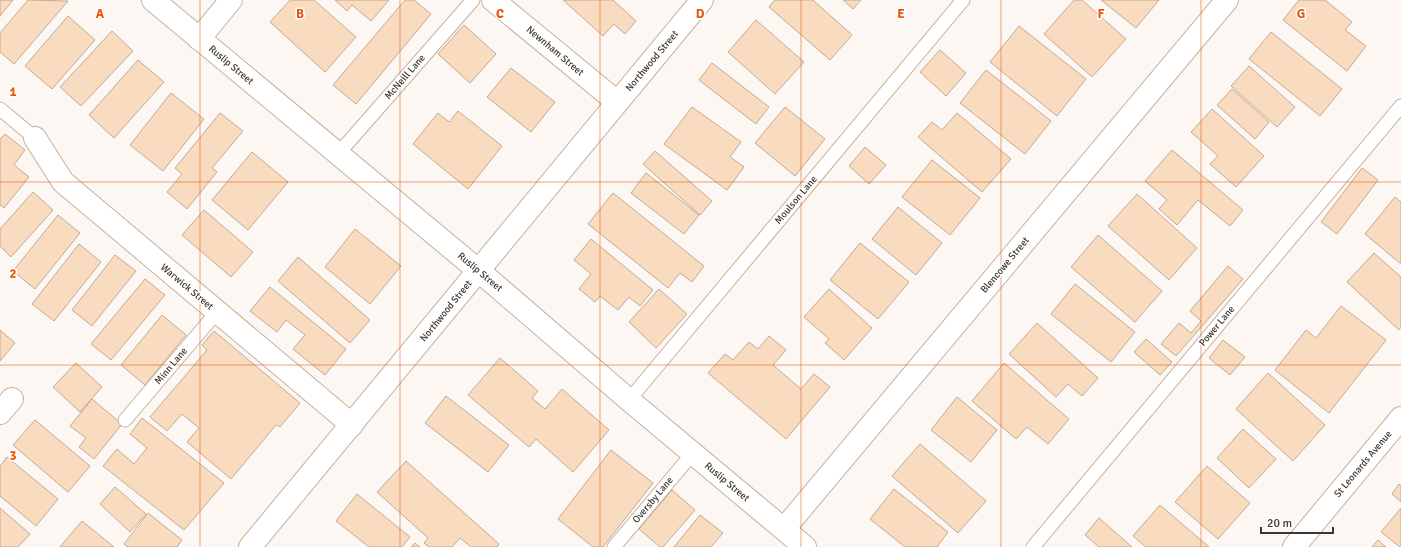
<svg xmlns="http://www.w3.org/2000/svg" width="1401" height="547" viewBox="0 0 1401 547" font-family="Signika,sans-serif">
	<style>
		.building { fill: #f9dbbf; stroke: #c2aa95 }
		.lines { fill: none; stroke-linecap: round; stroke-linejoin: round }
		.service-casing { stroke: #c8b19b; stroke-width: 15 }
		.minor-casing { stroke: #c8b19b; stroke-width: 24 }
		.service { stroke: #fff; stroke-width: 13 }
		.minor { stroke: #fff; stroke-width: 22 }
		.grid { fill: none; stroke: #e8590c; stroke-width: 1; stroke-opacity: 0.55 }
		.labels { text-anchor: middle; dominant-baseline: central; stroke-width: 3; stroke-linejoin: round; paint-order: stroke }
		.street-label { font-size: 10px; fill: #3e352c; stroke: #fff }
		.grid-label { font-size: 13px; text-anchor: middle; font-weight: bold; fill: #e8590c; stroke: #fff; stroke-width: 3; stroke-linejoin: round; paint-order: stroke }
	</style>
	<rect width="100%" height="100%" fill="#fcf7f3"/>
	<g class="building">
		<path d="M0,0h13l-13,16z"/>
		<path d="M28,0l40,1 -54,63 -14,-12v-19z"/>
		<path d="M290,0h24l42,37 -31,35 -55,-50z"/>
		<path d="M335,0h54l-18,21 -19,-16 -5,6z"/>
		<path d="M405,0h9l17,14 -75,90 -23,-19z"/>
		<path d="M563,0h50l23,21 -11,13 -11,-10 -11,12z"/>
		<path d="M775,0h38l39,35 -22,25 -61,-53z"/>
		<path d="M843,0h18l-8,9z"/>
		<path d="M1074,0h8l44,39 -34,38 -48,-43z"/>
		<path d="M1101,0h58l-23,28z"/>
		<path d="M1299,0h26l27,22 -7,8 21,16 -19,25 -64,-51z"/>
		<path d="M68,16l27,24 -43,49 -27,-23z"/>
		<path d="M756,20l48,42 -29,32 -47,-42z"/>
		<path d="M464,25l32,29 -26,29 -32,-29z"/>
		<path d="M1019,26l67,53 -29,37 -67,-54z"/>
		<path d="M112,31l21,20 -52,55 -21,-19z"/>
		<path d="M1271,32l71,57 -22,27 -71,-57z"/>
		<path d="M940,50l26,23 -20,23 -26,-24z"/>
		<path d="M138,60l26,22 -50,56 -25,-23z"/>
		<path d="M712,63l57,44 -13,17 -57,-44z"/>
		<path d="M1249,66l46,41 -18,20 -46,-41z"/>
		<path d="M511,68l44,34 -24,30 -44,-35z"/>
		<path d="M986,70l65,51 -26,33 -65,-51z"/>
		<path d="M1232,89l37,33 -14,17 -38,-34z"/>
		<path d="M171,93l33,26 -41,52 -33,-26z"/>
		<path d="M692,107l49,35 -11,15 14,10 -17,23 -63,-46z"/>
		<path d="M785,107l40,32 -30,37 -40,-33z"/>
		<path d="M1212,109l52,47 -28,31 -26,-23 8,-8 -27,-24z"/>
		<path d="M458,111l44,35 -34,43 -55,-45 25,-31 11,9z"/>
		<path d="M220,113l23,18 -31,37 5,4 -30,37 -20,-17 15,-18 -7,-6z"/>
		<path d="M957,113l54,46 -29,33 -64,-55 14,-15 10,8z"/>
		<path d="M5,134l20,16 -11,15 15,12 -25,31 -4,-3v-66z"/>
		<path d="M865,147l21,18 -17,19 -20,-18z"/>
		<path d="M1172,150l71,60 -13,16 -32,-26 -21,25 -18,-16 8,-9 -22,-19z"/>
		<path d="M655,151l57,50 -12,14 -57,-51z"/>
		<path d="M252,152l36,30 -40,48 -36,-30z"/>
		<path d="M932,160l48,38 -30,37 -48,-38z"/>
		<path d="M1362,168l16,12 -41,54 -16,-12z"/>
		<path d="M646,173l53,42 -15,19 -53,-41z"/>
		<path d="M33,192l20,18 -42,47 -11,-11v-17z"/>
		<path d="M613,193l91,73 -12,16 -12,-9 -12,15 -80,-64z"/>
		<path d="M1137,194l60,54 -28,32 -61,-54z"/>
		<path d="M1395,197l6,5v62l-36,-30z"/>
		<path d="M898,207l44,36 -26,32 -44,-36z"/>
		<path d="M204,210l49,42 -22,25 -49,-42z"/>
		<path d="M58,215l22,18 -45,56 -22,-18z"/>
		<path d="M355,229l46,37 -31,38 -45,-37z"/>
		<path d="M1098,235l64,56 -27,31 -64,-55z"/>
		<path d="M591,239l62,51 -13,16 -11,-9 -11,13 -18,-14 -5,6 -16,-13 12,-15 -17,-14z"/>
		<path d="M860,243l49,39 -31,37 -48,-39z"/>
		<path d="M79,244l22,18 -47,59 -22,-17z"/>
		<path d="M1374,253l27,24v50l-2,3 -52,-48z"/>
		<path d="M115,255l21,16 -44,55 -20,-16z"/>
		<path d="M298,257l72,63 -20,23 -72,-62z"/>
		<path d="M1228,266l15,13 -67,77 -15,-12 18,-21 12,10 10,-12 -11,-10z"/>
		<path d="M145,279l20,16 -54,65 -20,-16z"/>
		<path d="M1075,284l60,48 -24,30 -60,-48z"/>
		<path d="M270,287l76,62 -21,26 -32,-26 12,-14 -19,-15 -9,12 -27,-21z"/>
		<path d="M659,289l28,25 -31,34 -27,-26z"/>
		<path d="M829,289l43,39 -28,32 -19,-17 4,-4 -25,-22z"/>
		<path d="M1341,306l45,34 -57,73 -54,-43 31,-40 10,8z"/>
		<path d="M162,315l24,20 -41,50 -24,-20z"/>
		<path d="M1037,323l61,55 -16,18 -14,-12 -12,13 -47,-43z"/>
		<path d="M0,330l15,13 -15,18z"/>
		<path d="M214,331l86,72 -20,24 -4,-2 -45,54 -44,-37 12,-14 -17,-14 -15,17 -17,-14 57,-67 -5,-5z"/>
		<path d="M769,336l17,14 -13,15 28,24 13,-15 16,13 -44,52 -78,-66 17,-19 8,6 16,-18 9,7z"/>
		<path d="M1146,339l26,23 -12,13 -26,-23z"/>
		<path d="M1223,340l22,17 -15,18 -21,-17z"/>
		<path d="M500,358l38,33 -6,7 13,11 17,-20 47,41 -36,42 -37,-33 -7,8 -61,-52z"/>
		<path d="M76,363l26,24 -22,25 -27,-25z"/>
		<path d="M1004,363l65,56 -21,25 -21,-17 -11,12 -44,-38z"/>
		<path d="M1268,373l57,52 -32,36 -57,-52z"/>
		<path d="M446,396l63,49 -21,27 -63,-49z"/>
		<path d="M957,397l40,33 -26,32 -40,-32z"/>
		<path d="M92,399l30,25 -28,35 -15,-12 7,-9 -16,-12z"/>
		<path d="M142,418l82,65 -40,47 -81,-64 14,-17 17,15 13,-16 -17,-14z"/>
		<path d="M35,420l55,46 -22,26 -55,-47z"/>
		<path d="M1243,429l33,30 -27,29 -32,-30z"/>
		<path d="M920,444l66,57 -28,32 -66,-57z"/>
		<path d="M611,450l42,33 -50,64h-10l-35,-28z"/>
		<path d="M7,457l51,42 -22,27 -36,-30v-30z"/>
		<path d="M406,461l93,83 -2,3h-26l-11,-9 -8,9h-23l-5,-4 4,-5 -51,-46z"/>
		<path d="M1207,466l43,37 -32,36 -43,-37z"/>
		<path d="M1399,484l2,2v16l-9,-8z"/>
		<path d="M115,487l31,27 -16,18 -30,-28z"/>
		<path d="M894,489l54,43 -11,15h-32l-35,-28z"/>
		<path d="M672,490l23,20 -32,37h-3l-21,-18z"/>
		<path d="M357,494l53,43 -8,10h-33l-33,-26z"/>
		<path d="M1160,505l49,42h-63l-13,-11z"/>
		<path d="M0,508l30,26 -12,13h-18z"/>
		<path d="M1401,508v39h-1l-19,-15z"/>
		<path d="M148,513l34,27 -5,7h-49l-4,-3z"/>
		<path d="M700,515l23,18 -12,14h-37z"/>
		<path d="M1099,518l33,29h-33l-14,-12z"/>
		<path d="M82,521l32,26h-54z"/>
		<path d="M1378,540l8,7h-14z"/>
		<path d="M415,543l5,4h-9z"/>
	</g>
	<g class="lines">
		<defs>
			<g id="service">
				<path d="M0,109l35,29"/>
				<path d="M338,154l135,-154"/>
				<path d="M629,400l334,-400"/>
				<path d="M125,420l92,-108"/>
				<path d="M614,547l79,-94"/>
				<path d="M1033,547l368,-441"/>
			</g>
			<g id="minor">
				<path d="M153,0l326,271 150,129 176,147"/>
				<path d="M493,0l124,102"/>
				<path d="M199,39l32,-39"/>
				<path d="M35,138l28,44 289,243"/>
				<path d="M0,413l12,-14"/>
				<path d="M784,529l443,-529"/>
				<path d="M250,547l452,-547"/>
				<path d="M1294,547l107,-129"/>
			</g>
		</defs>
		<use href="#service" class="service-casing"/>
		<use href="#minor" class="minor-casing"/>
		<use href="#service" class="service"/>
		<use href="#minor" class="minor"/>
	</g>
	<path class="grid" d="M200,0v547M400,0v547M600,0v547M801,0v547M1001,0v547M1201,0v547M0,182h1401M0,365h1401"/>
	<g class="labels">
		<g class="street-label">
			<text transform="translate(555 51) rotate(40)">Newnham Street</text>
			<text transform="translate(652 61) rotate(-50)">Northwood Street</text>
			<text transform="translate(231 65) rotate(40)">Ruslip Street</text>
			<text transform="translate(405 77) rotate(-49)">McNeill Lane</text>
			<text transform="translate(796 200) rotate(-50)">Moulson Lane</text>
			<text transform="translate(1005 265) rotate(-50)">Blencowe Street</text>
			<text transform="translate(480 272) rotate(40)">Ruslip Street</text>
			<text transform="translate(187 287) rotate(40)">Warwick Street</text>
			<text transform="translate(446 311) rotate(-51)">Northwood Street</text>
			<text transform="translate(1217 326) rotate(-50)">Power Lane</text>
			<text transform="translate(171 366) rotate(-50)">Minn Lane</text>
			<text transform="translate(1363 464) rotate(-50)">St Leonards Avenue</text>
			<text transform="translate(727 482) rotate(40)">Ruslip Street</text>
			<text transform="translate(653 500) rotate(-50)">Oversby Lane</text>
		</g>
	</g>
	<g class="grid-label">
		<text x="100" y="18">A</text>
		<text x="300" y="18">B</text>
		<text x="500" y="18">C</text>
		<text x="700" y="18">D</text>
		<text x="901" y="18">E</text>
		<text x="1101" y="18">F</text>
		<text x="1301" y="18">G</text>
		<text x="13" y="96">1</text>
		<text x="13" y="278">2</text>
		<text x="13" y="460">3</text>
	</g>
	<path d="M1261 527v6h72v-6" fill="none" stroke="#3e352c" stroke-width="2"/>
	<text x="1267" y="527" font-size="12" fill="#3e352c" stroke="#ffffff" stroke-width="3" paint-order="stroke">20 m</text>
</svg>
